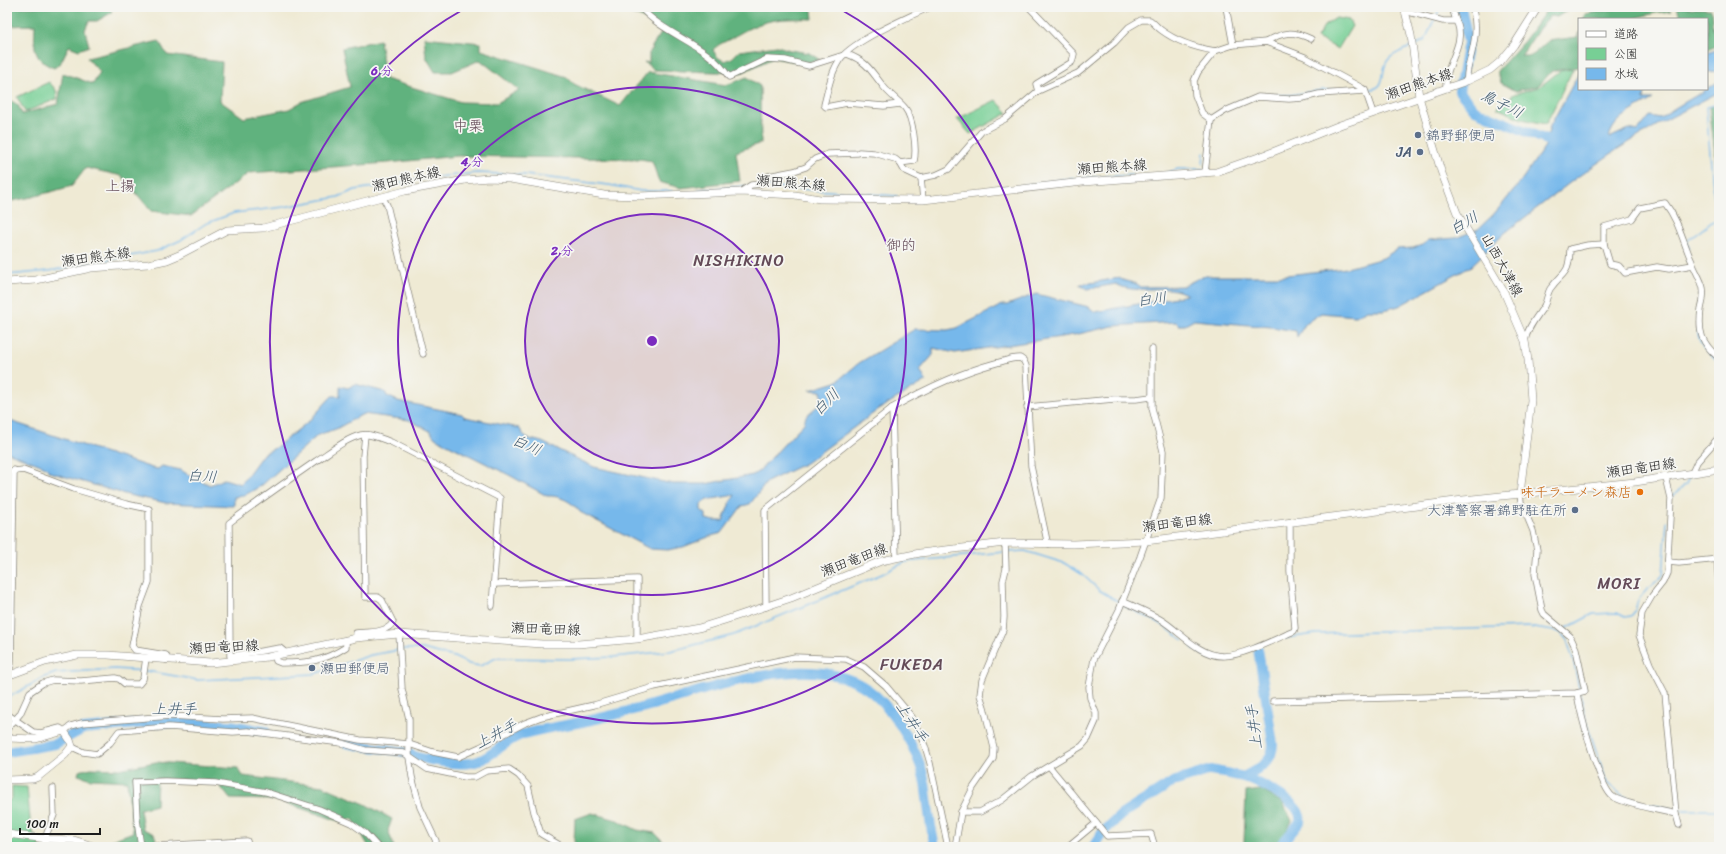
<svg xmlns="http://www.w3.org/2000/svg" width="1726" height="854" viewBox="0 0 1726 854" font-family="Sriracha,'Klee One',sans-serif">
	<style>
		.green { fill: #77cf95; stroke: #4a7658 }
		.forest { fill: #61b27e; stroke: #3e674d }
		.water { fill: #76b8eb; stroke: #496a84; fill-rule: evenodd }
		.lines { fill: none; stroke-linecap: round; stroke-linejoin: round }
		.stream { stroke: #76b8eb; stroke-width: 1.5 }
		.river { stroke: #76b8eb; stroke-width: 10 }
		.minor-casing { stroke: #868378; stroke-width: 7 }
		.major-casing { stroke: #868378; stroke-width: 8 }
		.minor { stroke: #fff; stroke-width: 5.5 }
		.major { stroke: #fff; stroke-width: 7 }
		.ring { fill: none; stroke: #7b2cbf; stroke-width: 2 }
		.service-dot { fill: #5c6f8a; stroke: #f6f6f2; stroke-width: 1.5 }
		.food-dot { fill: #e8710a; stroke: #f6f6f2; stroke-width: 1.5 }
		.labels { text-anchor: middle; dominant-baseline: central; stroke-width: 3.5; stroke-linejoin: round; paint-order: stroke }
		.street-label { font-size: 14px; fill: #1c1c1c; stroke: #f6f6f2 }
		.service-label { font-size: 14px; fill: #4e5e75; stroke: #f6f6f2; text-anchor: start }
		.food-label { font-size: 14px; fill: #c56008; stroke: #f6f6f2; text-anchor: end }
		.water-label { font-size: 15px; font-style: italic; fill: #405a6f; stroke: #f6f6f2 }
		.neighbourhood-label { font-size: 15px; fill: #644b58; stroke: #f6f6f2 }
		.quarter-label { font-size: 16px; letter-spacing: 1px; fill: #644b58; stroke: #f6f6f2 }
		.centre { fill: #7b2cbf; stroke: #f6f6f2; stroke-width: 2 }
		.ring-label { font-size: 12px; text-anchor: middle; font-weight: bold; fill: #7b2cbf; stroke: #f6f6f2; stroke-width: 3.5; stroke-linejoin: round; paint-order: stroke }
	</style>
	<rect width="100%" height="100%" fill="#f6f6f2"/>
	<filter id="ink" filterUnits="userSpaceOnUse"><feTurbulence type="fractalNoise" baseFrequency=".025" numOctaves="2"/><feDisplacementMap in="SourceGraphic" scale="8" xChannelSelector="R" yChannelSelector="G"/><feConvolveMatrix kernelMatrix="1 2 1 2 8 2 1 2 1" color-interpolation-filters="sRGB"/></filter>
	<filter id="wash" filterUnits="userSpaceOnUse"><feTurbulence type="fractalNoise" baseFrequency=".012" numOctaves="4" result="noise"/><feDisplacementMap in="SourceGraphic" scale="16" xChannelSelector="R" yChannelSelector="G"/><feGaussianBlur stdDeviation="0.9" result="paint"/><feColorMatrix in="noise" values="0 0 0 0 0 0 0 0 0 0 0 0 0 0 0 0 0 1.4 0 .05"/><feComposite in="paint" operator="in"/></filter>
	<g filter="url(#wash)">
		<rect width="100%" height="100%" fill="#efead4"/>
		<g class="green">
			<path d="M1336,18l13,2 3,6 -14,23 -21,-11 7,-12z"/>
			<path d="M1573,69l-27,55 -24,-5 -25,-11 17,-14 25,-7 21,-16z"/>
			<path d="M49,82l7,8 1,9 -32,13 -8,-15z"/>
			<path d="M996,100l12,13 -38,21 -13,-15z"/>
			<path d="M12,786l15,1 4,42 10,18h-34v-45l5,-4z"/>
		</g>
		<g class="forest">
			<path d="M7,7h105l-1,6 -14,8h-8l-4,9 4,16 -10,4 -10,-4 -9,18 -6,4c-22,-8 -20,-22 -19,-43l-28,1z"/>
			<path d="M636,7h173l3,3 1,9c-35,-1 -51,0 -81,19 -7,4 -14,6 -19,12l4,7 7,4 8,-3 7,-7 38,-5 13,4 19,3 11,7 -17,3 -30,-5 -32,15 -87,-3 -10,-8 5,1v-10l4,-8 9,-13c-8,-8 -19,-15 -30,-18z"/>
			<path d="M1549,7h19v3l-11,7 -7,-1 -11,13 -18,27h10l17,-15 29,-4 2,-5v35l-27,4 -14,15 -22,5 -15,-8 -4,-12 27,-30z"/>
			<path d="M1626,7h42l3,4 -15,2 -26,6h-47l2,-5z"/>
			<path d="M1677,7l34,2 2,21 6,-4v19l-12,5v-31h-26z"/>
			<path d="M424,37l57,6v7l86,27 7,7 46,22 28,-34 78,13 21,-8 13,9 1,57 -25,9 4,29 -59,7 -22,-6 -7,-21 -12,-2 -183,-3 -69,7 -139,10 -58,43 -40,-5 -29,-35 -36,-8 -14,18 -40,11 -25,5v-100l3,-2 8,5 4,9 36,-10 5,-31 30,11 7,-12 -13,-14 72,-17 8,14 55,7 -2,39 24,17 45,-9 12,-7 49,-15 -8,-39 38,-8 5,39 76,23 36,1 22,-13 -39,-30 -28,12h-17l-9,-15z"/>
			<path d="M1719,105v77l-10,-75z"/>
			<path d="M156,762l82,6 5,8 80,10 42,18 27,15 -4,11 6,17h-25l-16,-28 -14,2 -63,-21 -46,-1 -14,-18 -59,-2 -1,26 -16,4 3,20 11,5 2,5 -5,8h-39v-7l21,-8 -6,-51 -36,-2 -13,-4 1,-4 12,-3 28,1z"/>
			<path d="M1261,790l22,13 9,18 -14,26h-37l3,-5 2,-50z"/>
			<path d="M592,813l25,7 20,10 18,3 14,14h-91l-4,-5 1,-23z"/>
		</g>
		<g class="water">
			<path d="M1719,49v22l-12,1v-19z"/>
			<path d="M1579,73v16h69l-3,3 -1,7h9c-17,10 -40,19 -44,39l20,-9 9,2 12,-15 10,2c19,-14 40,-23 59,-37v11l-55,29 -46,28 -42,29 -70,54 -36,35 -71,39 -15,4h-17l-11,6 -35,-3 -15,10 -9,14 -1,-6 -25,-4 -77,-7 -9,5h-6l-3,-3 -63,4 -39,9 -119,18 -22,-5v7l-13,15 6,11 -47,28 -73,54 -39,19 -17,22 -8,2 -20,27 -11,3 -28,11 -16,3 -17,-1 -70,-37c-7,-10 -21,-17 -33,-16l-38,-21 -74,-37 -5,-7 -21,-11 -46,-6 -27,15 -18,6 -57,51 -18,10 -9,1v9l-68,-3 -38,-8 -79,-23 -3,-5 -39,-15v-32l145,48 6,1 4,-3 19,4 6,4 23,11 14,-6 17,5 22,-30 12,-6 34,-27 23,-25h8v-10l8,2 7,-4 30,8 2,4 11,5 64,13 3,3 54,11 7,10 16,4 52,25 79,17h32l48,-9 6,-4 45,-48 2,-7 16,-14 -1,-11 -11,-1 26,-8 23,-19 56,-34 32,1 10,-2 45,-23h5l29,-11 53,13 6,5 92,-17c-20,-14 -49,2 -71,-11l-28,5 -9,-4 40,-7c7,5 16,3 22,9l42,-1 20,-10h75l69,-8 36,-10 14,-9 16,-1 9,-3 7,-5 27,-2 22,-9 15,-14 23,-27 29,-42 5,-20zM735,495l-6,10 -6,16h-8l-9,-2v-5l-5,-4v-6l6,-4z"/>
		</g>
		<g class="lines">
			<g class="stream">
				<path d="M1436,17l4,-10"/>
				<path d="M1414,46l11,-6 9,-20"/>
				<path d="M1366,89c23,2 13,-18 22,-29 5,-7 15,-9 23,-13"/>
				<path d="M1259,95h31l33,-5 33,-1"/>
				<path d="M1231,106l18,-8"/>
				<path d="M1203,164l1,-11"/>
				<path d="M1166,173l12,-4h25"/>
				<path d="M761,186l136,10"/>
				<path d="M1020,186l44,-7 68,-4"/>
				<path d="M996,188l8,-1"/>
				<path d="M698,190l48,-4"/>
				<path d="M1689,247l-2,-6 26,-20h3l-10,-114 13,-3"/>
				<path d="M7,275l42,-4 108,-20 24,-11 24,-16 29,-11 50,-6 54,-10 17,-7 72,-12 50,-5 48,2 84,10 32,6h31"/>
				<path d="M1698,330c-1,15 11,24 21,32"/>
				<path d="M1696,460l23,-28"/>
				<path d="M1672,497l14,-13 3,-8"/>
				<path d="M1008,552l17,-1 39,12 19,12 16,15 20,12"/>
				<path d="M1122,605l36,17 25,18"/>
				<path d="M1565,629l28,-15 24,-1 8,4 6,-1 5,-6c-1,-14 18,-25 27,-35l4,-54"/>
				<path d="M1560,632l7,8 6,19 13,62 21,62 16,13 23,8 27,5"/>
				<path d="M1285,638l31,-4 212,-7 32,5 2,-1"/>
				<path d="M1192,647c13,10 22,15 39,11"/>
				<path d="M7,698l38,-21 11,-4 58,-4 33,2 51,9 116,-6 57,-19 34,-6h18l31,8 15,7 11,2 16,-8 73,1 44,-2 57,-6 64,-16 102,-42 46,-19 23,-12 99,-10"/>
				<path d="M1677,810h42"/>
			</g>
			<g class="river">
				<path d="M1461,7l7,35 -9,49 16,19 83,35"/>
				<path d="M346,743c18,4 36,5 53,8 6,1 12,4 18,6 16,4 36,8 53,6 18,-1 35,-24 54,-29 22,-6 45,-9 67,-14 15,-3 30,-7 46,-11 66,-16 180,-67 239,-13 21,19 44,58 49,87 3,21 5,43 10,64"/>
				<path d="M7,752l48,-8 28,-15 76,-7 71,3 35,6"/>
				<path d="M1244,777c15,6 61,26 56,45l-21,25"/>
				<path d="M1093,847l9,-14 19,-18 52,-33 38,-12 33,7c16,-10 28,-13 29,-33l-15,-95"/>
			</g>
		</g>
	</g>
	<g filter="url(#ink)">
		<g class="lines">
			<defs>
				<g id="minor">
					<path d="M640,7c25,29 68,37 89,70l38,-18 18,1 24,6 38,-12c21,8 23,16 36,32 6,8 15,14 22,22 8,10 12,41 9,53l-14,2"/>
					<path d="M1226,7l7,38"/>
					<path d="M1452,7l4,14"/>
					<path d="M1405,11l38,10h13c10,17 -5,37 -9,54 -1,4 -1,9 -1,13"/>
					<path d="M1266,42c18,-11 27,-11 45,-3"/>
					<path d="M1467,81c-1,-8 1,-13 3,-21 5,-19 8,-34 2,-53"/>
					<path d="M1038,91l40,-18 36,-30 15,-16 12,-7h9c4,3 7,7 11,10 16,12 36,18 54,21"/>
					<path d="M900,104l-16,2 -37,-3 -21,4 -2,-2c4,-15 7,-34 17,-47 14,-18 67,-41 89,-51"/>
					<path d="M1211,120l14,-9 33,-14 31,2 14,-1 16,-4 45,-3"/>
					<path d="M1205,173l6,-53 -9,-7 -7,-18 -1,-14 4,-9 17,-21 18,-6 33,-3 39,15 57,31 3,2 8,23"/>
					<path d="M921,178l15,-3 13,-6 33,-38 23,-12 33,-28 -2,-7 36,-22 2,-8 -45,-47"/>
					<path d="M740,192l11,-7 10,-1 7,-8 26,-5 12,-4 9,-8 13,-5 30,-1 1,-1 15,1 21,6 5,4 4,7 17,8 2,22"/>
					<path d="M383,198l4,7 36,149"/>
					<path d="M1693,265l-24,4 -12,-2 -32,6 -6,-7 -9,-2 -6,-20v-17l28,-8 8,-11 25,-5c14,18 18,39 27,59 3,9 9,17 11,26 1,7 0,14 -2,21 -3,23 0,34 18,49"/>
					<path d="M1525,341c2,-13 12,-24 19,-35 3,-5 3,-12 6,-17 14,-19 19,-13 20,-40l18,-4 16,-1"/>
					<path d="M1027,407l87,-8h22l15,-2"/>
					<path d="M892,408l4,150"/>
					<path d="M7,472l16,-2 51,19 52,15 23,5v73l-9,24 -8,40 3,4 31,5 1,5"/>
					<path d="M1692,473l5,-11 22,-25"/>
					<path d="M1666,478l5,21 -4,74 -4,9 -11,14 -10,17 -3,22 11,29 15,29 11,121 3,11"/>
					<path d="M1717,559l2,27"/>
					<path d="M1668,562l11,1 40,-4"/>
					<path d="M494,584l143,-5v60"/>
					<path d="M1122,601c14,6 28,12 41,20 18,12 37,35 60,35 19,0 53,-17 71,-25l1,-3 -5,-57v-49"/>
					<path d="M766,607l-1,-97 127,-102c33,-19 67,-35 104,-45 8,-2 15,-5 24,-5l4,3 2,5 5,100 16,75 2,3"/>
					<path d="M399,634l3,55 7,30v38l3,20 8,30 16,34 -1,6"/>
					<path d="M356,638v-5c11,-1 32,0 37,-11l-11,-22 -4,-3h-13l-2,-141 2,-21"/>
					<path d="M286,653l-6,-5 -50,8 -1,-133c29,-22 58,-42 87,-62 14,-9 29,-22 45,-26 10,-2 21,4 30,7l109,56 -8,108"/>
					<path d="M275,656l1,5 5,2c26,0 42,-1 65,-16v-7"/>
					<path d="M7,668l4,-2 3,-196"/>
					<path d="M1577,693c3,19 22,94 36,104 15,8 46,13 63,17"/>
					<path d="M1273,701l304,-8 8,-2 -9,-42 -6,-13 -26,-22 -2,-4 -7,-36 2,-24 -4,-19 -12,-29 -1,-8"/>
					<path d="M7,714l26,18 8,1 19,-5 4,3 7,-5 11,-3 88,-7 53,3 29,-1 108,22 49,4 24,8 25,5 22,-10 45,-24 16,-6 53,-12 60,-18 141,-30 51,2 18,8 22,19 26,31 13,29 5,17 18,84"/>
					<path d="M7,729l13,-15 10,-22 13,-9 10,-3 28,1 34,-3 4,1 6,5h14l4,-5 3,-21"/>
					<path d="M72,747l11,5 14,2 13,-11 9,-12 50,-4 64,5 15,-1 93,12 24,7 39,3 23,16 38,8h10l11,-6 23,-2 9,6 10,11 6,26 7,22 22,13"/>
					<path d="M1049,766l58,70 44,-2 4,13"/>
					<path d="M961,812h19l22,-12 30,-24 50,-30 6,-7 8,-18v-8l-6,-15 -1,-11 5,-28 25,-49 21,-53 21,-59 2,-47 -11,-43v-59"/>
					<path d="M44,847l3,-14 7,-18 -1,-27"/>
					<path d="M141,847l-4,-27 -2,-38 30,-1 50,2 51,9 53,17 32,14 14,10 13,14"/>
					<path d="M141,847l106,-6 1,6"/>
					<path d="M955,847l6,-35 12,-24 20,-29 1,-11 -10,-41 -4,-12 2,-15 21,-50 1,-13 -1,-36 3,-12 -1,-26"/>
					<path d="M1067,847l29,-24"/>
				</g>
				<g id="major">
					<path d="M1404,7l7,28 8,62 22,74 16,42 47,79 21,49 3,19 3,40 -11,94"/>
					<path d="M7,282l29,-2 55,-12 57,-4 19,-4 12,-5 48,-25 36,-2 142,-37 60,-11 24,-2 21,1 94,16 35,1 101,-4 55,3 25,4 103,1 160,-18 133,-10 54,-19 70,-28 127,-44 23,-11 11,-9 13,-16 24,-38"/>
					<path d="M7,676l38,-14 32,-7h31l102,8 58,-6 88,-19 43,-4 143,10h36l59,-5 62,-11 29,-9 63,-21 90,-37 39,-8 85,-10 68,1 73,-3 317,-41 172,-18 84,-13"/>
					<path d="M7,738l29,1 28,-8 6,9 2,6 -7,9 -27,22 -5,2 -26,1"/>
					<path d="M7,834l40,5 27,1 22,7"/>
				</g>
			</defs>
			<use href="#minor" class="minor-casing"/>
			<use href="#major" class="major-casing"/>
			<use href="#minor" class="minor"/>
			<use href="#major" class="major"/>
		</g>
	</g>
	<circle cx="652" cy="341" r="127" fill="#7b2cbf" fill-opacity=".12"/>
	<g class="ring">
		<circle cx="652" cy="341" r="127"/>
		<circle cx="652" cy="341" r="254"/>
		<path d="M840 9A382 382 0 1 1 464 9"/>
	</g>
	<g class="service-dot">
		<circle cx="1418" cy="135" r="4"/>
		<circle cx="1420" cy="152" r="4"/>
		<circle cx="1575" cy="510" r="4"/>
		<circle cx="312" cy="668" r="4"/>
	</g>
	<circle class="food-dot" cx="1640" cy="492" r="4"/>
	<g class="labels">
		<g class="street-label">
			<text transform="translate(1419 84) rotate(-19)">瀬田熊本線</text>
			<text transform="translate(1112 167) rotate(-4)">瀬田熊本線</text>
			<text transform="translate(406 179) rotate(-13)">瀬田熊本線</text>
			<text transform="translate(791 183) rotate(5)">瀬田熊本線</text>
			<text transform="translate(96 257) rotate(-8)">瀬田熊本線</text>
			<text transform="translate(1502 265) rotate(61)">山西大津線</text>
			<text transform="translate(1641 468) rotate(-8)">瀬田竜田線</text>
			<text transform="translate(1177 523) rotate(-7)">瀬田竜田線</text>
			<text transform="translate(854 560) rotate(-21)">瀬田竜田線</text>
			<text transform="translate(546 629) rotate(2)">瀬田竜田線</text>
			<text transform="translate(224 647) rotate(-3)">瀬田竜田線</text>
		</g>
		<g class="service-label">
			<text x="1426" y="135">錦野郵便局</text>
			<text x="1412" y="152" text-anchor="end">JA</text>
			<text x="1567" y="510" text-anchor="end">大津警察署錦野駐在所</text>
			<text x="320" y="668">瀬田郵便局</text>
		</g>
		<g class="food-label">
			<text x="1632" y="492">味千ラーメン森店</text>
		</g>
		<g class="water-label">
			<text transform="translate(1502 104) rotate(27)">鳥子川</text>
			<text transform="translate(1464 223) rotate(-30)">白川</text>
			<text transform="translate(1152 299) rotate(-7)">白川</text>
			<text transform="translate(826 402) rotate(-44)">白川</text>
			<text transform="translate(527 445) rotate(24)">白川</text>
			<text transform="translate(202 476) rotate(4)">白川</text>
			<text x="174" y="709">上井手</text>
			<text transform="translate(912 722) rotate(57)">上井手</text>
			<text transform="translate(1254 727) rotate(-97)">上井手</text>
			<text transform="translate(496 734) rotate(-28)">上井手</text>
		</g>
		<g class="neighbourhood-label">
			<text x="468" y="126">中栗</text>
			<text x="120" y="186">上揚</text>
			<text x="901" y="245">御的</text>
		</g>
		<g class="quarter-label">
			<text x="739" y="260">NISHIKINO</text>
			<text x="1619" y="583">MORI</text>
			<text x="912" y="664">FUKEDA</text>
		</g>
	</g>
	<circle cx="652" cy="341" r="6" class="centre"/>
	<g class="ring-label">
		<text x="382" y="75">6 分</text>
		<text x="472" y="166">4 分</text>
		<text x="562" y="255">2 分</text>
	</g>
	<rect width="1726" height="854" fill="none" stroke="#f6f6f2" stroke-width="24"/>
	<rect x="1578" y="18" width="130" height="72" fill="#f6f6f2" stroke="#9f9f9c"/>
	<rect x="1586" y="31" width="20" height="6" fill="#ffffff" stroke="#9f9f9c"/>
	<text x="1614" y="38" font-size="12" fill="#1c1c1c">道路</text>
	<rect x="1586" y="48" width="20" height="12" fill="#77cf95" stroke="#9f9f9c"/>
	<text x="1614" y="58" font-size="12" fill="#1c1c1c">公園</text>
	<rect x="1586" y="68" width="20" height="12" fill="#76b8eb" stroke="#9f9f9c"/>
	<text x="1614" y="78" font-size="12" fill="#1c1c1c">水域</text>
	<path d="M20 828v6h80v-6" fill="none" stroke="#1c1c1c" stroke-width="2"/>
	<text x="26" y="828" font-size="12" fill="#1c1c1c" stroke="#f6f6f2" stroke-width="3" paint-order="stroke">100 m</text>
</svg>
